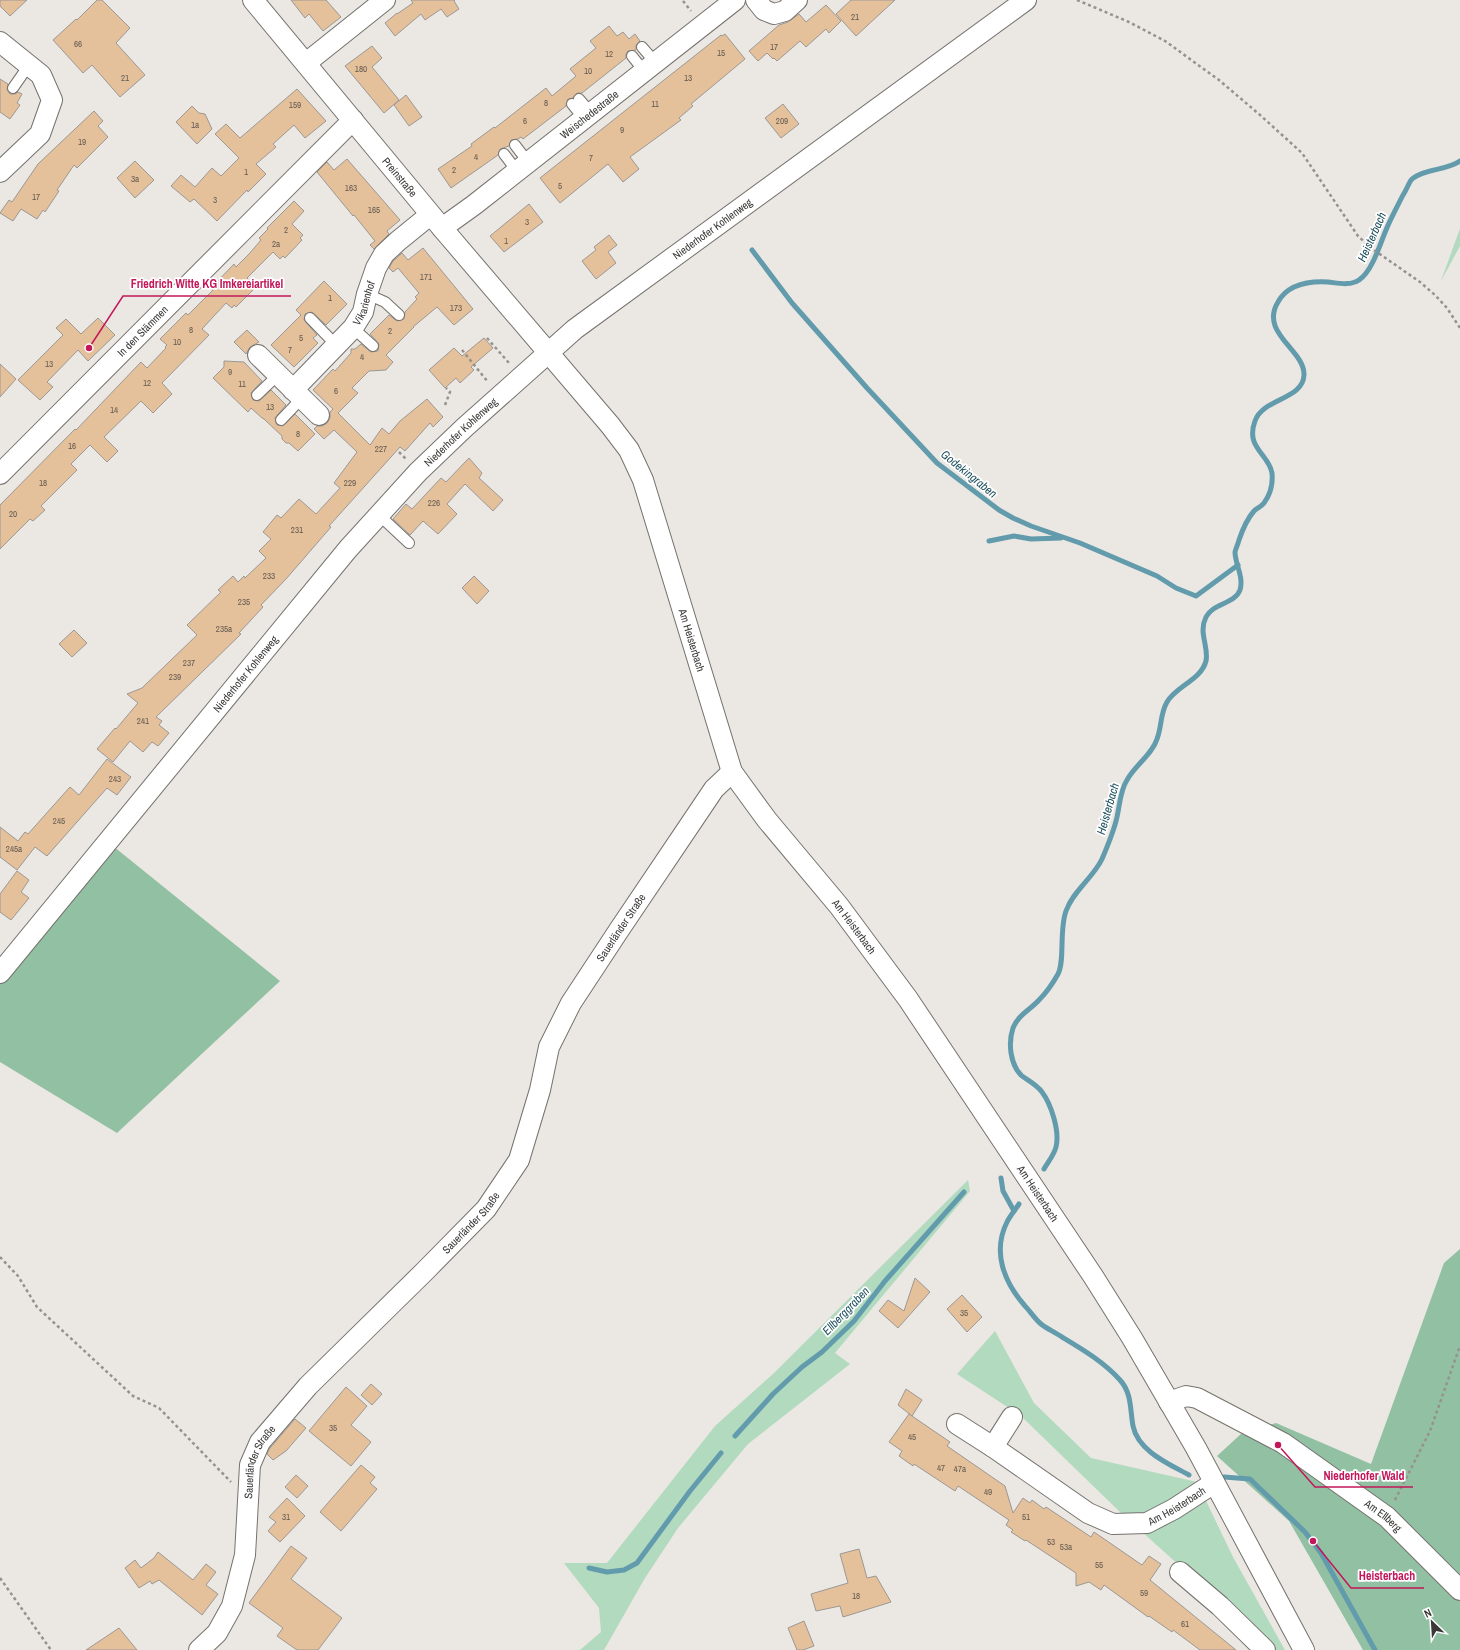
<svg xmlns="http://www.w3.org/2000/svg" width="1460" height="1650" viewBox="0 0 1460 1650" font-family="'Archivo Narrow',sans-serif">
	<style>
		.green { fill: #b2dabf }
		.forest { fill: #92c0a2 }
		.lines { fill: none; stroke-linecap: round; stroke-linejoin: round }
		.stream { stroke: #629bac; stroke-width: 5 }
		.building { fill: #e4c09b; stroke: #9c9895 }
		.lane-casing { stroke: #75726e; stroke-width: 12 }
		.street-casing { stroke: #75726e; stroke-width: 22 }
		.path { stroke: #94928f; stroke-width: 2.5; stroke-dasharray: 3 3; stroke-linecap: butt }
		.lane { stroke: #fff; stroke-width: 10 }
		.street { stroke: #fff; stroke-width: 20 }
		.labels { text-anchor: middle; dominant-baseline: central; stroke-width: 3.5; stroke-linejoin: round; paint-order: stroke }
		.number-label { font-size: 9px; fill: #645b50 }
		.street-label { font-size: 11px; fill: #3a3937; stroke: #fff }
		.water-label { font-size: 12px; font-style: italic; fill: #1f505e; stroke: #fff }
		.leader { fill: none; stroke: #c2185b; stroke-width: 1.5 }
		.callout-dot { fill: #c2185b; stroke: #fff; stroke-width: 1.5 }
		.callout-label { font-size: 12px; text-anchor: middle; font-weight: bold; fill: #c2185b; stroke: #fff; stroke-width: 3.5; stroke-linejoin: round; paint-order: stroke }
	</style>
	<rect width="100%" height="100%" fill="#ebe7e3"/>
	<g class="green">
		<path d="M1460,229v17l-19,35 17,-47z"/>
		<path d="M968,1180l2,11 -135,162 15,11 -102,80 -70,84 -33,50 -41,72h-24l21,-18 -2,-24 -35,-45h43l108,-137 58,-52z"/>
		<path d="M995,1331l39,72 57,55 106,24 36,75 52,93h-12l-153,-138 -99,-96 -64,-42z"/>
	</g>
	<g class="forest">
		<path d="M108,842l172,139 -163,152 -117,-71v-89z"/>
		<path d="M1460,1249v401h-97l-74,-129 -72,-65 25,-23 34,-10 95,41 73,-201z"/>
	</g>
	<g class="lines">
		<g class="stream">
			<path d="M752,250l40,53 75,85 70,75 62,47 14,8 18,8 49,17 77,33 19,12 20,8 42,-31"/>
			<path d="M989,541l25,-5 17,3 30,-1"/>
			<path d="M1044,1169c4,-7 10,-14 12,-22 4,-16 -5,-43 -14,-55 -5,-7 -13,-11 -20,-16 -12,-11 -14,-33 -9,-48 5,-13 17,-18 26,-28 7,-7 14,-17 19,-26 7,-13 1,-44 8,-63 7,-20 27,-33 36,-52 6,-14 12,-28 15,-42 3,-13 3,-26 10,-37 8,-15 25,-25 30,-41 5,-13 3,-25 10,-37 9,-16 34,-22 39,-41 3,-15 -8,-28 0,-44 7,-14 29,-13 34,-27 4,-13 -5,-26 -5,-38 0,-1 4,-11 4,-12 3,-9 9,-22 15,-29 3,-3 7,-4 10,-8 6,-8 9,-19 8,-30 -3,-19 -27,-25 -17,-52 8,-23 48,-21 49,-46 1,-25 -45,-42 -26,-73 10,-18 31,-21 50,-20 10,1 22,4 31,-2 13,-8 21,-36 27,-50 5,-12 11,-23 17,-35 3,-4 6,-13 9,-16 11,-10 36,-9 48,-18"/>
			<path d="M1001,1178l2,13 11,20"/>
			<path d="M1019,1204c-4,6 -9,12 -12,18 -15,30 -3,60 18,84 5,5 10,13 16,18 6,5 14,8 21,13 20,12 42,25 58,43 12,13 10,30 13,46 5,25 36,38 56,49"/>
			<path d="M735,1436l38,-42 29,-27 20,-15 32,-31 31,-40 79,-89"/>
			<path d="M1224,1477l26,2 55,53 16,21 54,97"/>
			<path d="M589,1568l18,4 17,-2 13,-7 53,-72 31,-38"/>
		</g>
	</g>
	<g class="building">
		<path d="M0,0h27l-17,16 -10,-10z"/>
		<path d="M97,0h5l28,28 -14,15 29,32 -25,22 -28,-32 -9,8 -30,-33 23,-21 1,1z"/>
		<path d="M291,0h35l15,17 -18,14 -14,-17 -4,4z"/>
		<path d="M411,0h44l-1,1 5,8 -12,8 -6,-8 -16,11 -4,-6 -26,22 -10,-13 12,-10v1l16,-11z"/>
		<path d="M851,0h44l-39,36 -20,-22z"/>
		<path d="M826,5l15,16 -12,12 -3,-4 -20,18 -6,-6 -23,20 -3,-3 -1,1 -6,-6 -9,8 -9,-10 30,-26 9,-3 11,-8 7,8z"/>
		<path d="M609,26l8,10 6,-4 6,7 6,-5 5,7 -4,4v5l-8,1 -2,3v4l-44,35h-5l-4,5 -5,1 -2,7 -43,33 -2,-2 -3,2 -7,1 -2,6 -9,3 -2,6 -47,33 -13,-19 34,-23 -1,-2 23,-17 1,1 51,-40 6,8 24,-20 -6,-7 26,-21 -6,-7z"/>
		<path d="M725,34l20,25 -54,45 2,2 -14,12 2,2 -51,37 9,12 -16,13 -15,-18 -48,39 -20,-25 181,-143 1,1z"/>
		<path d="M372,46l10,12 -10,9 27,33 -15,13 -39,-47z"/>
		<path d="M0,79l8,5 -1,6 3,4h5l3,-2 4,2 -5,9 3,2 -10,14 -10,-7z"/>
		<path d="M297,89l29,32 -21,17 -11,-13 -21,19 3,3 -20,17 10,10 -18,18 -1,-2 -30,31 -23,-22 -4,3 -19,-16 10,-11 14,12 17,-19 9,8 18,-18 -24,-24 11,-10 14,14z"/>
		<path d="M406,95l16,22 -13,9 -15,-21z"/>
		<path d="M783,104l16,20 -18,14 -16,-20z"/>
		<path d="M192,106l7,7 6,1 7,15 -15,15 -21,-22z"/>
		<path d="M94,111l9,10 -5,5 10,11 -31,31 -3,-3 -17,25 2,1 -14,21 -2,-2 -6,9 -16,-10 -8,12 -13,-8 9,-13 3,2 26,-38z"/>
		<path d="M347,159l53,61 -13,11 2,3 -15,15 -4,-4 5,-4 -21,-26 -1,1 -36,-44 10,-10 7,8z"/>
		<path d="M135,161l19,19 -19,18 -18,-20z"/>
		<path d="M294,201l10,10 -12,13 11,11 -3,3 2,2 -17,18 -2,-2 -3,3 -7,-7 -26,26 8,7 -3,3 2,1 -18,18 -2,-2 -2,3 -6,-5 -24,26 7,6 -47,48 10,11 -19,19 -12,-12 -37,36 14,14 -11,11 -17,-17 -19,19 6,6 -36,36 4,4 -12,11 -3,-2 -30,30v-44l75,-76 1,1 65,-68 6,6 19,-20 -1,-1 2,-2 -7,-6 26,-26 2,2 25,-25 -2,-2 23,-24 2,3 13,-13 12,-14 -2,-2 9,-9 -1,-1z"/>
		<path d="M529,204l14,18 -39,30 -14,-16z"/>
		<path d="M609,235l8,10 -9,7 8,11 -20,16 -14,-18 14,-11 -2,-3z"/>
		<path d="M423,248l50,61 -19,16 -17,-18 -24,20h1l-28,28 7,7 -7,8 -17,1 -17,17 6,5 -20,20 32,32 12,-17 7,6 11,-13 27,-22 16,18 -10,10 -3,-4 -25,28 -5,-4 -71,79 2,1 -45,52 -25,26 2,2 -24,26 2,1 -85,83 6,4 -3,4 10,8 -11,13 -6,-4 -9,10 -13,-11 -17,21 -16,-13 18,-21 1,1 22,-26 -11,-9 15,-6 55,-53 -10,-10 34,-33 -3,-2 15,-14 5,6 6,-6 1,2 21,-20 -7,-7 12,-12 -8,-7 14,-17 4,3 18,-19 17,15 24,-26 -6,-5 23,-31 -23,-22 -10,9 -10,-10 3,-3h5l5,-3 3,-5v-6l3,-3 -20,-19 20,-21 2,2 16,-18v-4h4l6,-5 10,8 7,-1 1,-7 -9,-10 19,-19 8,6 7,-2 1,-7 12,-13 -2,-2 4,-4 -21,-25 -5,4 -4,-4 4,-7 9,-8 6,7z"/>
		<path d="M324,281l23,23 -21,21 -14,-13 -7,2 -1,6 13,15 -4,3 5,5 -24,24 -23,-22 30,-30 -5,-5z"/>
		<path d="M98,318l17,17 -27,26 -10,-11 -31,32 6,5 -13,13 -22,-20 45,-45 -7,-7 10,-9 15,15z"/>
		<path d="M247,330l12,12 -9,5 -4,7 -12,-12z"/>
		<path d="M484,338l9,10 -22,19 3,3 -14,13 -4,-5 -11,10 -16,-18 25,-22 8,8z"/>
		<path d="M224,361l20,1 18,19 -11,12 2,7 6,1 12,-11 15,15 -11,13 2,7 6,1 12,-12 20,20 -17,17 -9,-8h-3l-4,-4v-3l-18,-17 -2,-1 -11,-10 -3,4 -35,-34 11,-11z"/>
		<path d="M0,364l16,15 -16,18z"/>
		<path d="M469,458l13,15 -3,5 24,22 -10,11 -28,-27 -18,20 10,10 -19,20 -15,-13 -13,14 -17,-16 13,-15 6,5 29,-31 5,4z"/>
		<path d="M474,576l15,15 -12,13 -15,-16z"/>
		<path d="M74,630l13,13 -15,14 -13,-13z"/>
		<path d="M107,759l24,18 -14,18 -10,-7 -60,68 -12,-9 -18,23 -17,-13v-30l18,14 7,-9 3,2 42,-47 9,8z"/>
		<path d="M17,871l12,9 -8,12 8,6 -18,22 -11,-8v-18z"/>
		<path d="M915,1278l15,14 -32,36 -19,-17 9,-11 16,11z"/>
		<path d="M962,1295l20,22 -15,15 -20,-23z"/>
		<path d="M371,1384l11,10 -10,11 -11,-10z"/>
		<path d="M346,1387l21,19 -16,19 20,17 -20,24 -42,-35z"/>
		<path d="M906,1389l16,11 -10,16 -14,-11z"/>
		<path d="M909,1414l41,28 -3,4 58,40 8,27 10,-15 7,5 2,-3 12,9 2,-2 45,30 3,-5 48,33 7,-9 12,8 -11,16 86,70h-36l-27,-20 -1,2 -23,-16 -1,1 -44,-32 -3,5 -12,-8 -13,4v-13l-50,-33 -1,1 -14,-9 2,-2 -7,-5 3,-5 -51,-34 -3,5 -41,-27 -1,2 -14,-10 3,-5 -13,-9z"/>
		<path d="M295,1419l11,9 -20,23 -13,9 -6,-6 3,-6z"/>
		<path d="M361,1465l14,12 -5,6 7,6 -36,42 -21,-19z"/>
		<path d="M296,1475l12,11 -11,12 -12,-11z"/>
		<path d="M287,1498l18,18 -25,26 -12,-11 8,-9 -7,-5z"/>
		<path d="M291,1546l16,12 -16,21 51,39 -24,32h-21l-20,-14 6,-8 -34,-25z"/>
		<path d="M859,1549l8,29 9,-2 15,26 -48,15 -3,-11 -24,5 -5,-17 37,-11 -8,-29z"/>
		<path d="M158,1552l35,28 13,-16 10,8 -10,13 12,9 -16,21 -43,-35 -7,4 -2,-3 -11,7 -14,-20 10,-8 6,8 13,-10z"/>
		<path d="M804,1621l10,25 -11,4h-6l-9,-22z"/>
		<path d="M119,1628l18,22h-51z"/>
	</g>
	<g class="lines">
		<defs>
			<g id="lane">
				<path d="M642,47l13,15"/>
				<path d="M632,56l12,15"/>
				<path d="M13,88l16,-23"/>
				<path d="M579,99l12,14"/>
				<path d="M572,104l12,15"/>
				<path d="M515,145l13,17"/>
				<path d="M504,154l13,17"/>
				<path d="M367,294l18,8 14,13"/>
				<path d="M310,318l26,27"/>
				<path d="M353,328l20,18"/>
				<path d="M257,395l21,-20"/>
				<path d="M281,420l21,-22"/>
				<path d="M379,515l30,28"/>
			</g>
			<g id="street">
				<path id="s1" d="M253,0l189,228 168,197 19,25 14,30 89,292 35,48 72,86 69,93 185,277 39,62 64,110 108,202"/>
				<path d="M756,0l8,10 10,4 11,-3 12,-11"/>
				<path d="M0,42l41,33 11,25 -12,34 -40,38"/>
				<path d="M306,63l79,-63"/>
				<path id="s2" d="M442,228l32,-23 261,-205"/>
				<path d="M258,355l61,60"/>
				<path id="s3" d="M293,390l60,-62 10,-16 4,-18 9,-26 8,-14 14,-13 32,-26"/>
				<path id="s4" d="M0,474l353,-354"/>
				<path id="s5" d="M0,973l348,-424 70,-77 46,-44 111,-99 451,-329"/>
				<path id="s6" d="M1169,1402l17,-6 11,2 86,45 104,74 73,73"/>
				<path id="s7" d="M957,1424l36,23 95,66 25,11 34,-1 27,-14 40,-26"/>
				<path d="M993,1447l19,-30"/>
				<path d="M1180,1572l40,34 45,44"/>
				<path id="s8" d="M199,1650l18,-17 15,-27 13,-51 5,-90 10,-23 48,-56 117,-115 61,-62 33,-49 21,-70 9,-43 22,-44 48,-73 95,-141 18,-17"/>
			</g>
		</defs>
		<use href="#lane" class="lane-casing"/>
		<use href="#street" class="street-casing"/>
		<g class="path">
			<path d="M1077,0l52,22 36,19 54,39 41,35 42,38 56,83 13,12 49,34 15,13 12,13 13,20"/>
			<path d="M683,1l8,10"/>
			<path d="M487,338l22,25"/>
			<path d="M462,350l26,32"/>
			<path d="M445,405l5,-13 -4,-4"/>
			<path d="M399,452l7,7"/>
			<path d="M0,1257l18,19 19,31 96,89 26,12 72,74"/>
			<path d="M1395,1500l35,-69 30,-85"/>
			<path d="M0,1578l51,72"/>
		</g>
		<use href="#lane" class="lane"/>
		<use href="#street" class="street"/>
	</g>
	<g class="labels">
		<g class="number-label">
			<text x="855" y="17">21</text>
			<text x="78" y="44">66</text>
			<text x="774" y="47">17</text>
			<text x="721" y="53">15</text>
			<text x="609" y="54">12</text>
			<text x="361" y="69">180</text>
			<text x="588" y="71">10</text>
			<text x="125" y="78">21</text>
			<text x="688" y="78">13</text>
			<text x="546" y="103">8</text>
			<text x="655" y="104">11</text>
			<text x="295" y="105">159</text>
			<text x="525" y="121">6</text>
			<text x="782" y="121">209</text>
			<text x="195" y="125">1a</text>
			<text x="622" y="130">9</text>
			<text x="82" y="142">19</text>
			<text x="476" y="157">4</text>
			<text x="591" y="158">7</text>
			<text x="454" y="170">2</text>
			<text x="246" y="172">1</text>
			<text x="135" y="179">3a</text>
			<text x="560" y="186">5</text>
			<text x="351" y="188">163</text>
			<text x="36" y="197">17</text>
			<text x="215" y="200">3</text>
			<text x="374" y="210">165</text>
			<text x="527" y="222">3</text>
			<text x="286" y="230">2</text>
			<text x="506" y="241">1</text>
			<text x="276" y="244">2a</text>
			<text x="426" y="277">171</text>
			<text x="330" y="298">1</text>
			<text x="456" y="308">173</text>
			<text x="191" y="330">8</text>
			<text x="390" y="331">2</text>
			<text x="301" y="338">5</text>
			<text x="177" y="342">10</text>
			<text x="290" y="350">7</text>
			<text x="362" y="357">4</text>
			<text x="49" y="364">13</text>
			<text x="230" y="372">9</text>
			<text x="147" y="383">12</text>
			<text x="242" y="384">11</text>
			<text x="336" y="391">6</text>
			<text x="270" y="407">13</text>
			<text x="114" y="410">14</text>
			<text x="298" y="434">8</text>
			<text x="72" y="446">16</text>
			<text x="381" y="449">227</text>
			<text x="43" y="483">18</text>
			<text x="350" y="483">229</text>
			<text x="434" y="503">226</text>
			<text x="13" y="514">20</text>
			<text x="297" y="530">231</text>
			<text x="269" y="576">233</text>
			<text x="244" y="602">235</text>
			<text x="224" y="629">235a</text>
			<text x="189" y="663">237</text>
			<text x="175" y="677">239</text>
			<text x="143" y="721">241</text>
			<text x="115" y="779">243</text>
			<text x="59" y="821">245</text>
			<text x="14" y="849">245a</text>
			<text x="964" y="1313">35</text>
			<text x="333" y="1428">35</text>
			<text x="912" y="1437">45</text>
			<text x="941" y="1468">47</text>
			<text x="960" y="1469">47a</text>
			<text x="988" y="1492">49</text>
			<text x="286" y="1517">31</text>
			<text x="1026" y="1517">51</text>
			<text x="1051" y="1542">53</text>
			<text x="1066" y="1547">53a</text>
			<text x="1099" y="1565">55</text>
			<text x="1144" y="1593">59</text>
			<text x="856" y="1596">18</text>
			<text x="1185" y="1624">61</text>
		</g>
		<g class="street-label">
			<text stroke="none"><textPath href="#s2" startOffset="186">Weischedestraße</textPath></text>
			<text stroke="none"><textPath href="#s1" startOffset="230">Preinstraße</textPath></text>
			<text stroke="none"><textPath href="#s5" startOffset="1035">Niederhofer Kohlenweg</textPath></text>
			<text stroke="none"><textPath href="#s3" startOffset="114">Vikarienhof</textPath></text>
			<text stroke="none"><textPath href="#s4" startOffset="202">In den Stämmen</textPath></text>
			<text stroke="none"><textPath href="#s5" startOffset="711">Niederhofer Kohlenweg</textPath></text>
			<text stroke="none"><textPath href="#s1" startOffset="787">Am Heisterbach</textPath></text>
			<text stroke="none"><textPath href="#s5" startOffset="387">Niederhofer Kohlenweg</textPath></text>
			<text stroke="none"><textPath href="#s1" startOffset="1122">Am Heisterbach</textPath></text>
			<text stroke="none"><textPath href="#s8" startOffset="864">Sauerländer Straße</textPath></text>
			<text stroke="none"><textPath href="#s1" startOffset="1446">Am Heisterbach</textPath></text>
			<text stroke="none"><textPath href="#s8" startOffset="528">Sauerländer Straße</textPath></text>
			<text stroke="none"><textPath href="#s8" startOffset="204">Sauerländer Straße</textPath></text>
			<text stroke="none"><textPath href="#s7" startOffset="254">Am Heisterbach</textPath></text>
			<text stroke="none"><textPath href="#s6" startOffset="250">Am Ellberg</textPath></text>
		</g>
		<g class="water-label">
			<text transform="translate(1372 237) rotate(-66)">Heisterbach</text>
			<text transform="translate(969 474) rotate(39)">Godekingraben</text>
			<text transform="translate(1108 809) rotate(-74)">Heisterbach</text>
			<text transform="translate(846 1311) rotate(-46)">Ellberggraben</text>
		</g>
	</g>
	<path class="leader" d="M89 348L123 296H291M1278 1445L1315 1487H1413M1313 1541L1351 1588H1424"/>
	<g class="callout-dot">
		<circle cx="89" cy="348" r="4"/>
		<circle cx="1278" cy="1445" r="4"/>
		<circle cx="1313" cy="1541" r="4"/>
	</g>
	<g class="callout-label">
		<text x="207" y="288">Friedrich Witte KG Imkereiartikel</text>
		<text x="1364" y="1480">Niederhofer Wald</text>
		<text x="1387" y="1580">Heisterbach</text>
	</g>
	<g transform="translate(1432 1622) rotate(335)" stroke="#ffffff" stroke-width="3" paint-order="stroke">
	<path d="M0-3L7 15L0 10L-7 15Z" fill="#3a3937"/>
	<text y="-6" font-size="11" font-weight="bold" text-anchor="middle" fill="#3a3937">N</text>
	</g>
</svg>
